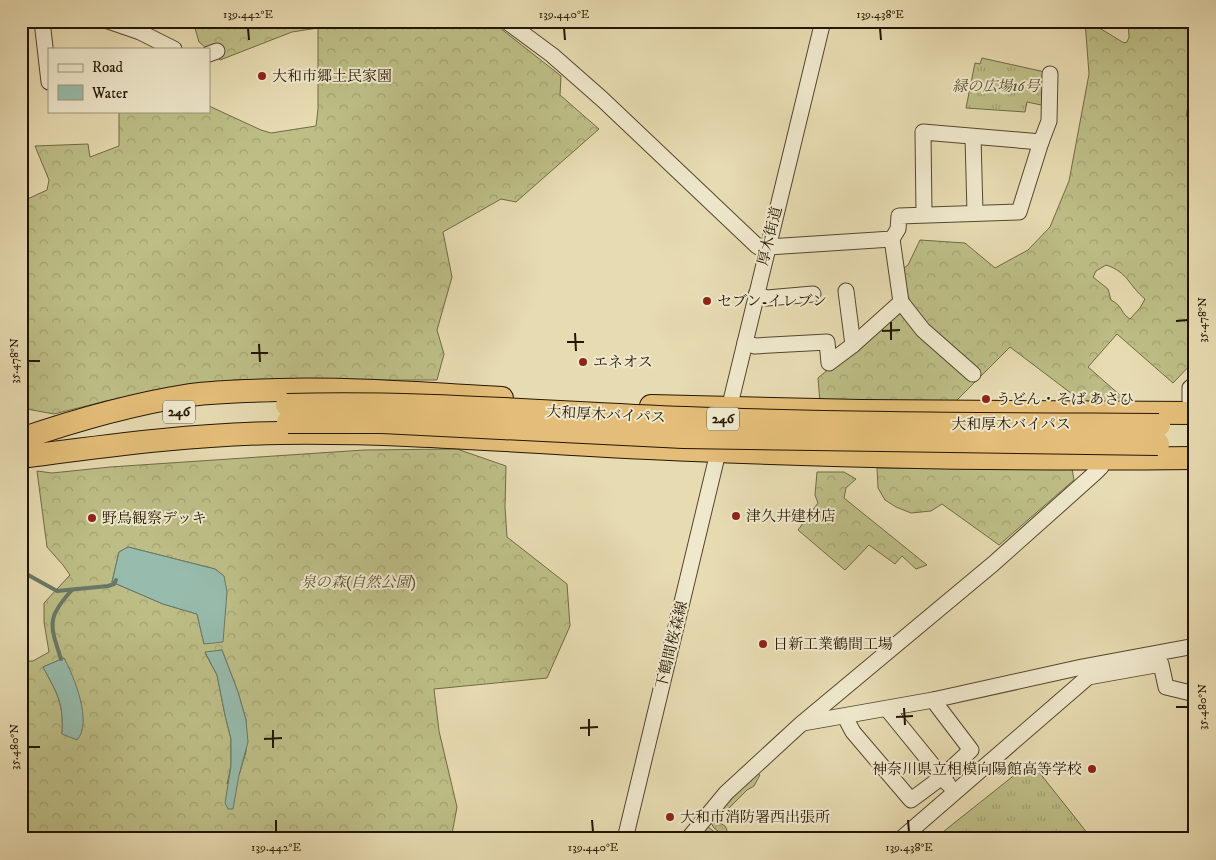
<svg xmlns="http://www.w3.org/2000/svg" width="1216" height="860" viewBox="0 0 1216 860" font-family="'IM FELL DW Pica','Noto Serif JP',serif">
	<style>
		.grass { fill: url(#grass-tufts); stroke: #716a44 }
		.forest { fill: url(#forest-crowns); stroke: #716a44; fill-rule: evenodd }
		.water { fill: #97bbac; stroke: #697968 }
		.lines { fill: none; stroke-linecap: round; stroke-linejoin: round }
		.stream { stroke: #697968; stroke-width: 4 }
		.minor-casing { stroke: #56462d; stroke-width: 17 }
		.highway-casing { stroke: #251501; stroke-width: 24 }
		.minor { stroke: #efe8cc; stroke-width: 15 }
		.highway { stroke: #e4be78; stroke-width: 22 }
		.highway-bridge-casing { stroke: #251501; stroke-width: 24; stroke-linecap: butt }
		.highway-bridge { stroke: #e4be78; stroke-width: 22 }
		.ticks { fill: none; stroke: #251501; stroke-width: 2 }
		.poi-dot { fill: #8f2418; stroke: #efe8cc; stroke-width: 2 }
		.labels { text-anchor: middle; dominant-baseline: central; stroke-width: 4; stroke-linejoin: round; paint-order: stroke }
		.shield { fill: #efe8cc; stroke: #62543e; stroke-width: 1 }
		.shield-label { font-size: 14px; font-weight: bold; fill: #251501 }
		.poi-label { font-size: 15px; fill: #251501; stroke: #efe8cc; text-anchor: start }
		.park-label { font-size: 15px; font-style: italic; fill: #5a5030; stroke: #efe8cc }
		.street-label { font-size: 15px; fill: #251501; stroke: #efe8cc }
		.neatline { fill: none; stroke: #251501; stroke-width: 2 }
		.ticks-label { font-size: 12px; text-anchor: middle; fill: #251501 }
	</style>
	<defs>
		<pattern id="grass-tufts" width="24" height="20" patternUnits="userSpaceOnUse" patternTransform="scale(1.25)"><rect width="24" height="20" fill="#bdbe86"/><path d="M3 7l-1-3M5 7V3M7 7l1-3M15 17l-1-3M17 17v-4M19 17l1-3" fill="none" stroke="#a2a272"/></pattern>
		<pattern id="forest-crowns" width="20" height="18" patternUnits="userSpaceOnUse" patternTransform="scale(1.25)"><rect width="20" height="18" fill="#bdbe86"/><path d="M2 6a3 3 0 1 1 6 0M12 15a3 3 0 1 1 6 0" fill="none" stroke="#a2a272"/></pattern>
	</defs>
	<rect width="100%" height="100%" fill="#e7dbb1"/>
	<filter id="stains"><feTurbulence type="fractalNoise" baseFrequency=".004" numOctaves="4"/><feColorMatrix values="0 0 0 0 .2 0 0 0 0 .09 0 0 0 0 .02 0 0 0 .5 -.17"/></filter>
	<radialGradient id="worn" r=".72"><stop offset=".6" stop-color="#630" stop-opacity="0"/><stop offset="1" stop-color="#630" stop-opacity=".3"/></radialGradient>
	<g class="grass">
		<path d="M982,58l63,14 1,34 -19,-4 -2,10 -59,-4 9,-45 5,1z"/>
		<path d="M1031,762l61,77h-158z"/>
	</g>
	<g class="forest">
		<path d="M193,21h298l70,55 -1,19 39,34 -83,73 -15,-3 -58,33 9,45 -15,53 7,24 -7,26h-202l-80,11 -49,10 -52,13 -33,-6v-206l26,-12 2,-10 -14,-34 53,-2 2,13 29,-11v-35h90v-5l52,24 10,3 45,-7 2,-17v-81l-26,4 -72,28 -21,-18z"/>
		<path d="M1085,21h3l36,22 3,-1 2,-5 -1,-16h67v16l-3,1c-2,8 -1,17 -2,25 -1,14 -6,19 4,31l-6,12 -2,10 3,2 6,-1v243l-22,23 -56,-49 -29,33 41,36h-45l-74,-56 -57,57 -133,-2 -2,-24 80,-67 -2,-37 12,-9 12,-25 45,3 30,25 33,-18 22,-23 19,-46 20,-107zM1106,265c22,7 23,21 39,34l-5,9 -10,11c-9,-5 -7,-13 -19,-19l-3,-11 -15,-12 3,-6z"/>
		<path d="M457,449l49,17 -1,41 2,30 60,47 3,42 -23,52 -113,11 5,42 18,76 -6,32h-430v-178h12l16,-9 -5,-30v-19l26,-28 -7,-10 -16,-18 -10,-76 15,2 58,-6 254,-17zM128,547l87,22 9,7 -20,68 -7,-30 -34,-10 -51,-22 7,-30zM222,650l16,42 8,28v32l-7,23 -12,9 4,-18v-27l-6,-24 -8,-40 -12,-22zM64,658l19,63 -21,13c2,-31 -5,-41 -19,-67z"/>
		<path d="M877,468l195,1 2,11 -75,65 -57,-41 -11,7 -20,2 -15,-6 -11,-7 -7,-12z"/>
		<path d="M817,472h27l12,7 -10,9 -2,10 83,67 -11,4 -14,-13 -7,8 -26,-19 -24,25 -47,-40 20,-27 -3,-8z"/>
		<path d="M757,773l3,2 -6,11 -7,4 -29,29 2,4 5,3 2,4 -1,3 -4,1 -8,-6 -4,-7 16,-18z"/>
		<path d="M707,826l16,13h-27z"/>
	</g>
	<g class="water">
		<path d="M128,547l87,22 9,7 3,16 -4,50 -19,2 -7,-30 -34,-10 -51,-22 7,-30z"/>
		<path d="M222,650l16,42 8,28 2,22 -9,33 -6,34h-5l-3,-6 6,-37v-27l-6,-24 -8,-40 -12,-23z"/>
		<path d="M64,658c10,18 29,65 13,82l-15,-6c2,-31 -5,-41 -19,-67z"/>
	</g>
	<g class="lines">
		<g class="stream">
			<path d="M21,571l36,20 51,-5 6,-2 2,-4"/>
			<path d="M61,659c-11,-34 -15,-41 11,-69"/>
		</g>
		<defs>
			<g id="minor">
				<path d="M42,21l7,61"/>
				<path d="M108,21l32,11 34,17"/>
				<path d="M506,21l46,34 50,44 155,147 10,6"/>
				<path d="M209,54l8,-3"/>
				<path d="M973,137l2,76"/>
				<path d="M1041,142l8,-21 1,-47"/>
				<path d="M892,239l9,63 22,28 50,44"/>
				<path d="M768,247l124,-8 6,-10 1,-13 120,-4 22,-70 -118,-10 1,82"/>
				<path d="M846,291l7,54"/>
				<path d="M756,295l11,3 46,-4"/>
				<path d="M745,343l10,3 72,-4 2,21 24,-18 48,-43"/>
				<path d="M1195,384l-5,4v12l5,2"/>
				<path d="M727,417l96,-396"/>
				<path d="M887,709l61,75"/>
				<path d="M845,717l8,15 58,68 31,-23 29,-27 -38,-50"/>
				<path d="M803,723l130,-23 149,-33 113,-21"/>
				<path d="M625,839l95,-395"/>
				<path d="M688,839l38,-46 75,-69 192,-160 102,-91 6,-6 2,-8"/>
				<path d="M901,839l187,-162 73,-13 5,23 29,7"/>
			</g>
			<g id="highway">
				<path d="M651,406l210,5 334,2"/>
				<path d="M21,439c55,-19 112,-35 169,-44 29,-4 59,-4 88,-5 74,-2 149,4 224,8"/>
				<path d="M21,457c86,-11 172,-23 259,-24 138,-2 275,12 413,17 167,7 334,10 502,8"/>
			</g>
		</defs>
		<use href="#minor" class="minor-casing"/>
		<use href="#highway" class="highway-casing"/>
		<use href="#minor" class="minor"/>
		<use href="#highway" class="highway"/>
		<defs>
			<g id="highway-bridge">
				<path d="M287,405c133,-4 266,8 399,13 158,6 315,6 473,7"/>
				<path d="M288,422h94l301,15 475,7"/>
			</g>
		</defs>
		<use href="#highway-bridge" class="highway-bridge-casing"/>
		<use href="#highway-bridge" class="highway-bridge"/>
	</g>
	<path class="ticks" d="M248,28l1,12M564,28l1,12M880,28l1,12M1176,321l12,-1M891,322v18M882,331l18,-1M575,333l1,18M567,342h17M259,344l1,18M251,353h17M28,361h12M1176,707h12M904,708l1,17M896,717l17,-1M589,719v17M580,728l18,-1M273,730v18M264,739l18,-1M28,747h12M276,820v12M592,820l1,12M908,820l1,12"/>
	<g class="poi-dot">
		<circle cx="262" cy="76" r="5"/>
		<circle cx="707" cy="301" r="5"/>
		<circle cx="583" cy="362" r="5"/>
		<circle cx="986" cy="399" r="5"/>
		<circle cx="736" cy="516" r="5"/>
		<circle cx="92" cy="518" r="5"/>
		<circle cx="763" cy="644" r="5"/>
		<circle cx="1092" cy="769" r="5"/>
		<circle cx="670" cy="817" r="5"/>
	</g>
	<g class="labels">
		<g class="shield">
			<rect x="163" y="400.5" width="32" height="23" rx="4"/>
			<rect x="707" y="407.5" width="32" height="23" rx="4"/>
		</g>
		<g class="shield-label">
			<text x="179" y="412">246</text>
			<text x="723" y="419">246</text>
		</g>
		<g class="poi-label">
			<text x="272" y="76">大和市郷土民家園</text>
			<text x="717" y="301">セブン-イレブン</text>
			<text x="593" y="362">エネオス</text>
			<text x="996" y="399">うどん・そば あさひ</text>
			<text x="746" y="516">津久井建材店</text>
			<text x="102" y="518">野鳥観察デッキ</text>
			<text x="773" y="644">日新工業鶴間工場</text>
			<text x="1082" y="769" text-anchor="end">神奈川県立相模向陽館高等学校</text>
			<text x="680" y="817">大和市消防署西出張所</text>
		</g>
		<g class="park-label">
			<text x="996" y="86">緑の広場16号</text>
			<text x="358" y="582">泉の森(自然公園)</text>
		</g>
		<g class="street-label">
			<text transform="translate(770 236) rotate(-76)">厚木街道</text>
			<text transform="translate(606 415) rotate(3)">大和厚木バイパス</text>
			<text x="1011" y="424">大和厚木バイパス</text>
			<text transform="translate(672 645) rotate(-76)">下鶴間桜森線</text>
		</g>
	</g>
	<rect width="1216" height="860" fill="none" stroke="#e7dbb1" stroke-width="55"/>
	<rect x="48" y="48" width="162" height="65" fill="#efe8cc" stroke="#9e947b"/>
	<rect x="58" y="64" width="25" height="8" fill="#efe8cc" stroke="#9e947b"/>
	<text x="92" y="72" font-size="15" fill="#251501">Road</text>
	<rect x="58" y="85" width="25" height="15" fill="#97bbac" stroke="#9e947b"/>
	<text x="92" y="98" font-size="15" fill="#251501">Water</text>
	<rect x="28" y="28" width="1160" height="804" class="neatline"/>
	<g class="ticks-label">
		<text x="248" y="18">139.442°E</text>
		<text x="564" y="18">139.440°E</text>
		<text x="880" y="18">139.438°E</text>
		<text transform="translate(1202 320) rotate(-90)" y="4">35.478°N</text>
		<text transform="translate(14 361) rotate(-90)" y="4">35.478°N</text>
		<text transform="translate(1202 707) rotate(-90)" y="4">35.480°N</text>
		<text transform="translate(14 747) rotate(-90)" y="4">35.480°N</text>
		<text x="276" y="851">139.442°E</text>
		<text x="593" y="851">139.440°E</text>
		<text x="909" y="851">139.438°E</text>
	</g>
	<rect width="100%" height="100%" filter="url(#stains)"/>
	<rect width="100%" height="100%" fill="url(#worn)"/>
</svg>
